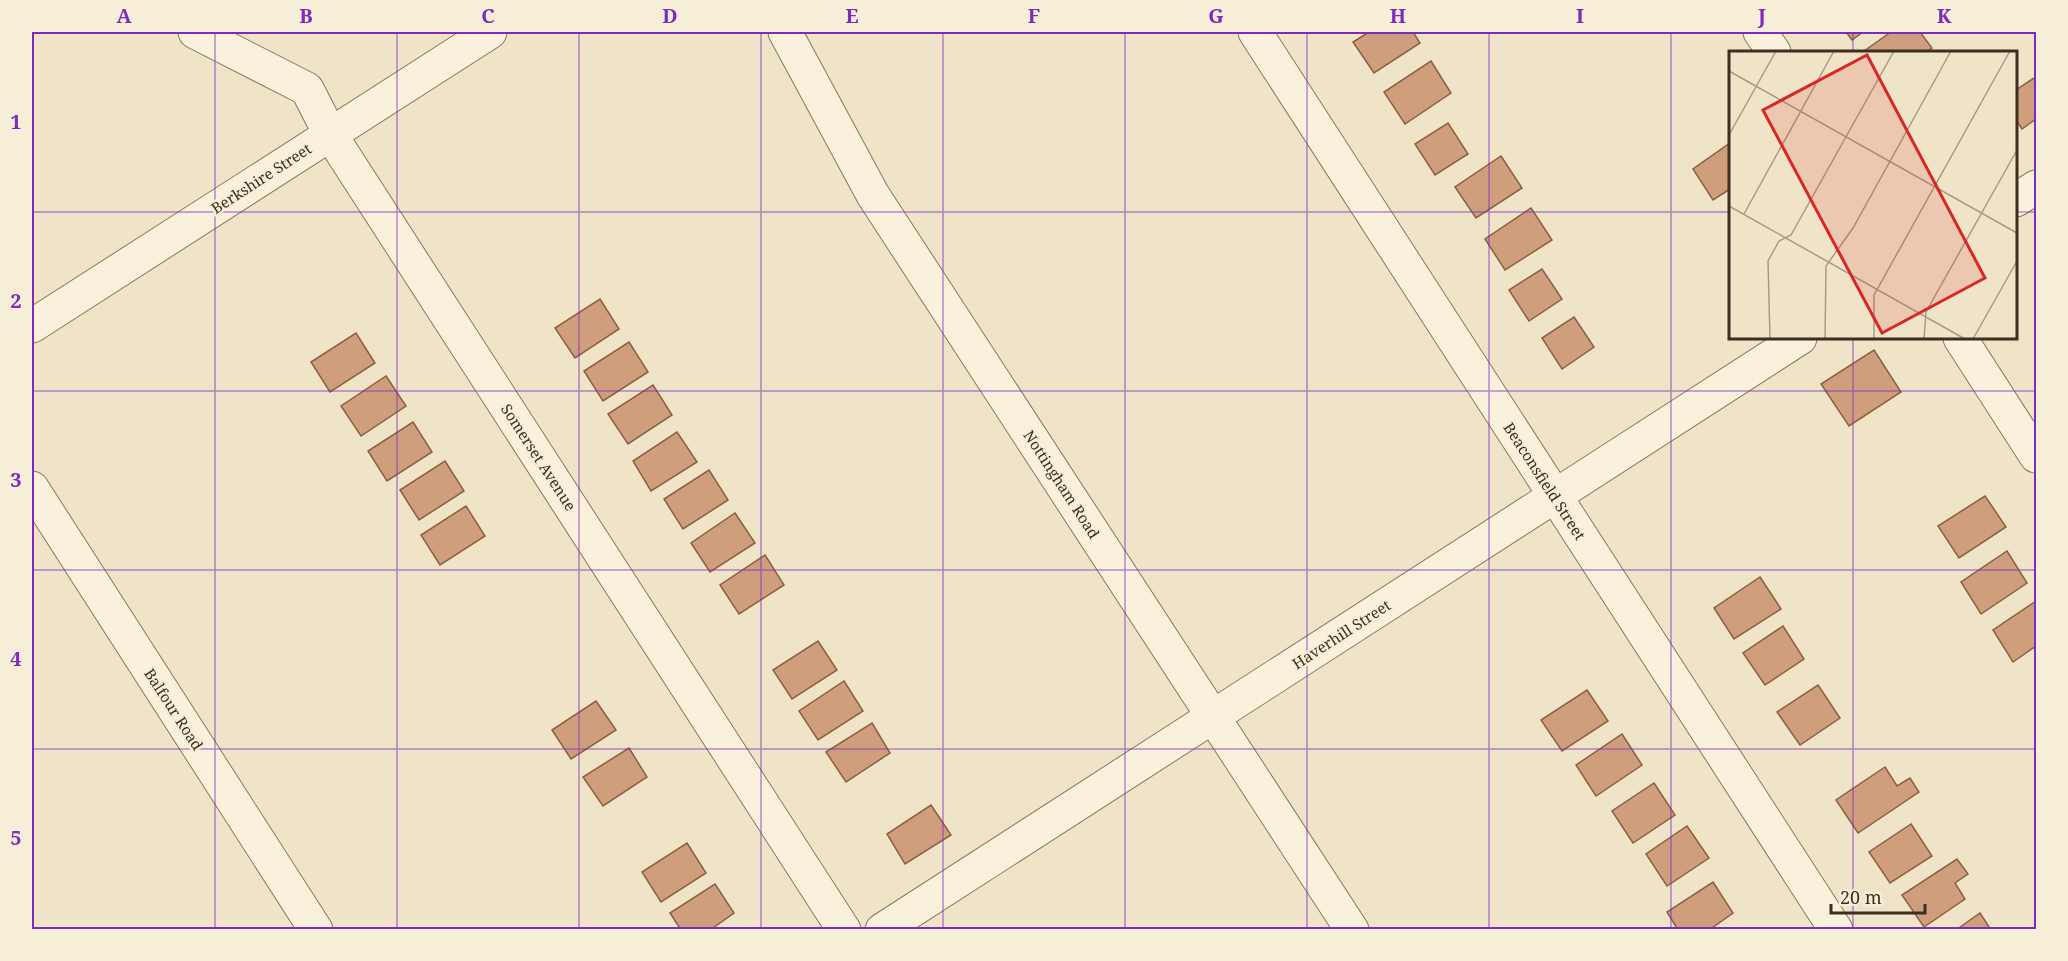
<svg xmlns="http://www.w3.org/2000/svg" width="2068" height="961" viewBox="0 0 2068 961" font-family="'Noto Serif',serif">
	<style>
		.building { fill: #cf9f7d; stroke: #8d5f41; stroke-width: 1.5 }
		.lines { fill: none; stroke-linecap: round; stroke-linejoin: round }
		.minor-casing { stroke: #8d765c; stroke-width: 35 }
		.minor { stroke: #faf1dc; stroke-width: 33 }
		.grid { fill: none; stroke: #7b2cbf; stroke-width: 1.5; stroke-opacity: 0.55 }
		.labels { text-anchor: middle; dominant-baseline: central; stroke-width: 5; stroke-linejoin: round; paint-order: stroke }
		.street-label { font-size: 15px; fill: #3d2e20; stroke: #f7eed8 }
		.inset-road { fill: none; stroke: #a89b85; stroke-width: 1.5 }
		.view { fill: #d62828; fill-opacity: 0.15; stroke: #d62828; stroke-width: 3 }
		.inset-edge { fill: none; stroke: #3d2e20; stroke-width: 3 }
		.neatline { fill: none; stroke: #7b2cbf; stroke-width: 2 }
		.grid-label { font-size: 20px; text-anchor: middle; font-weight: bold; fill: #7b2cbf }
	</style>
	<rect width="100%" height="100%" fill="#f0e4c8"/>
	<g class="building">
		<path d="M1369,32h44l7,11 -46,30 -21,-31z"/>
		<path d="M1846,32h17l-11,8z"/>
		<path d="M1891,32h29l12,16 -6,4h-61l-1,-1z"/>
		<path d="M1431,61l20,32 -46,31 -21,-32z"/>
		<path d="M2034,78l2,4v37l-14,10 -6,-9v-30z"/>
		<path d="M1448,123l20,31 -33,21 -20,-31z"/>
		<path d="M1730,143v46l-17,11 -20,-31z"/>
		<path d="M1501,156l21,32 -46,30 -21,-31z"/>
		<path d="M1531,208l21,32 -47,30 -20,-31z"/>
		<path d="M1542,269l20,30 -33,22 -20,-31z"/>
		<path d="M600,299l19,30 -44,29 -20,-30z"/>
		<path d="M1574,317l20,30 -32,22 -20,-31z"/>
		<path d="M356,333l19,30 -45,29 -19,-30z"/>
		<path d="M629,342l19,30 -45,29 -19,-30z"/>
		<path d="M1874,350l27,42 -52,34 -28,-42z"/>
		<path d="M386,376l20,30 -45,30 -20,-30z"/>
		<path d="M653,385l19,30 -44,29 -20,-30z"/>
		<path d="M413,422l19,30 -45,29 -19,-30z"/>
		<path d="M677,432l20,30 -46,29 -18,-30z"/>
		<path d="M445,461l19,30 -45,29 -19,-30z"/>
		<path d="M709,470l19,30 -45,29 -19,-30z"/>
		<path d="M1985,496l21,31 -47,31 -21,-32z"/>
		<path d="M466,506l19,30 -45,29 -19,-30z"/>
		<path d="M735,513l20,30 -45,29 -19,-29z"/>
		<path d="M2007,551l20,32 -46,31 -20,-32z"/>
		<path d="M765,555l19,30 -45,29 -19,-29z"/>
		<path d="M1760,577l21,32 -47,30 -20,-31z"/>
		<path d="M2036,601v45l-23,16 -20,-32z"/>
		<path d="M1783,626l21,33 -39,26 -22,-32z"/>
		<path d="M818,641l19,29 -45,29 -19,-29z"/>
		<path d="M844,681l19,30 -45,29 -19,-29z"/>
		<path d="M1818,685l22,33 -40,27 -23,-33z"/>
		<path d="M1587,690l21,31 -46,30 -21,-31z"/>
		<path d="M596,701l20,29 -45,29 -19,-29z"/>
		<path d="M872,723l18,30 -44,29 -20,-30z"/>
		<path d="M1622,734l20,31 -46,31 -20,-31z"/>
		<path d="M629,748l18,29 -44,29 -20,-29z"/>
		<path d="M1885,767l12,19 13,-8 9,14 -61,41 -22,-33z"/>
		<path d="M1654,783l21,32 -42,28 -21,-32z"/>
		<path d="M931,805l20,30 -46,29 -18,-30z"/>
		<path d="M1911,824l21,32 -42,27 -21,-31z"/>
		<path d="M1687,826l22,32 -42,28 -21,-32z"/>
		<path d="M687,843l19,30 -45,29 -19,-30z"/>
		<path d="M1957,859l11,15 -13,9 10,16 -41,28 -22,-32z"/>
		<path d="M1713,882l20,31 -24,17h-31l-11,-18z"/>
		<path d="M715,884l19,29 -24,17h-29l-11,-17z"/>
		<path d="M1980,913l11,17h-35z"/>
	</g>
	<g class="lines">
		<defs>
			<g id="minor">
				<path d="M195,32l112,57 23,45 514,796"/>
				<path d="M785,32l88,163 479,735"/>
				<path d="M1255,32l581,898"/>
				<path d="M1760,32l14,20"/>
				<path d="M2016,200l20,-13"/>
				<path d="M32,326l458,-294"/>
				<path d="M1960,338l76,118"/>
				<path d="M32,488l284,442"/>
				<path d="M882,930l918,-592"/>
			</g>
		</defs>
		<use href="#minor" class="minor-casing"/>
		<use href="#minor" class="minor"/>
	</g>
	<path class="grid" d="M215,32v898M397,32v898M579,32v898M761,32v898M943,32v898M1125,32v898M1307,32v898M1489,32v898M1671,32v898M1853,32v20M32,212h1698M2016,212h20M1853,338v592M32,391h2004M32,570h2004M32,749h2004"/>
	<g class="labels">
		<g class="street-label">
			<text transform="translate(261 178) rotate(-33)">Berkshire Street</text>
			<text transform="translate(539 457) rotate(57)">Somerset Avenue</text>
			<text transform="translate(1545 481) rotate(57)">Beaconsfield Street</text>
			<text transform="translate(1062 484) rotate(57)">Nottingham Road</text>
			<text transform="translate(1341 634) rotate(-33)">Haverhill Street</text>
			<text transform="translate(174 709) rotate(57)">Balfour Road</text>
		</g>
	</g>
	<g transform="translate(1729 51)">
		<rect width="288" height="288" fill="#f0e4c8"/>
		<path class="inset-road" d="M0,20l288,162M0,84l47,-84M0,155l236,133M15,163l90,-163M41,288l-2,-78 11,-20 12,-6 103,-184M96,288l1,-73 27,-38 98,-177M145,288v-44l136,-244M195,288l2,-27 91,-162M244,288l44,-78"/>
		<path class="view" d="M138,4l118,223 -103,55 -119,-223z"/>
		<rect width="288" height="288" class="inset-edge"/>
	</g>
	<rect width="2068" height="961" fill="none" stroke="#f7eed8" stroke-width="66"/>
	<path d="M1831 904v9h94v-9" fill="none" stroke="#3d2e20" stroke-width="3"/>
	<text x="1840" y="904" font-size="18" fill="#3d2e20" stroke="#f7eed8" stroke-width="4.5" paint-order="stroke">20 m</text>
	<rect x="33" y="33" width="2002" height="895" class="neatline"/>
	<g class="grid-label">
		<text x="124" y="23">A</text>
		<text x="306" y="23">B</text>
		<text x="488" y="23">C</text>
		<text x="670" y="23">D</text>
		<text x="852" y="23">E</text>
		<text x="1034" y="23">F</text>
		<text x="1216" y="23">G</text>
		<text x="1398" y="23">H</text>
		<text x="1580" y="23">I</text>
		<text x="1762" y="23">J</text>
		<text x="1944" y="23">K</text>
		<text x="16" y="129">1</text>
		<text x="16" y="308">2</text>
		<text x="16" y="487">3</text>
		<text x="16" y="666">4</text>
		<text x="16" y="845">5</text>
	</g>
</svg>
